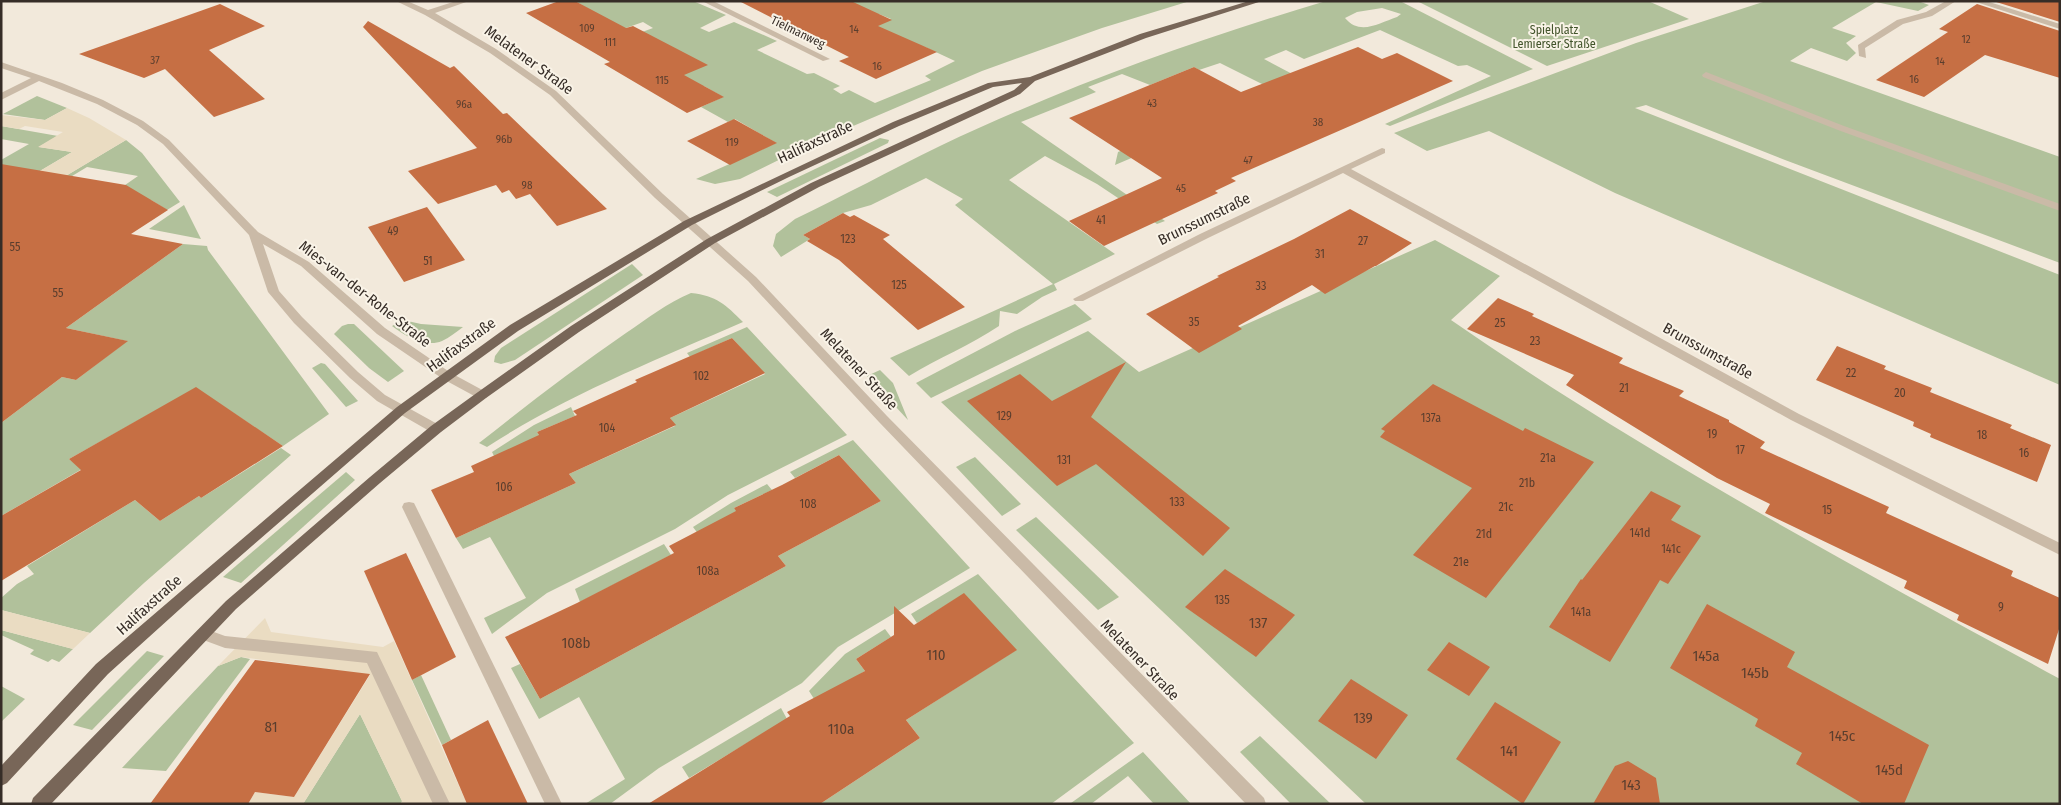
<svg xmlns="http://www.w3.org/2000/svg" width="2061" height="805" viewBox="0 0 2061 805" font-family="'Fira Sans Condensed',sans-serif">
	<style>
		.green { fill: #b1c19b; fill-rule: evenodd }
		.plaza { fill: #eadcc2 }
		.building { fill: #c66f44 }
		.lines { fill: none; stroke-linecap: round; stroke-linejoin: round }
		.minor { fill: #cabaa7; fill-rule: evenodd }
		.major { fill: #786658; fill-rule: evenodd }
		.labels { text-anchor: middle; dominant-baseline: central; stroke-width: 4; stroke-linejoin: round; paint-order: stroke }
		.far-number-label { font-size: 11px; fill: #5a3e2e }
		.far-park-label { font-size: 12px; fill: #42542b; stroke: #f9f3e7 }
		.far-street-label { font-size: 12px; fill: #362d27; stroke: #f9f3e7 }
		.number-label { font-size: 12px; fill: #5a3e2e }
		.street-label { font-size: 15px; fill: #362d27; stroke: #f9f3e7 }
		.near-number-label { font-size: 15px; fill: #5a3e2e }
	</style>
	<rect width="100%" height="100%" fill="#f2e9db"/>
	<g class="green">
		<path d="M575,1h118l33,14 -26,13 9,4 25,-10 43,19 -20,9 50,24 7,-1 26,13 -7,3 8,5 8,-4 26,13 56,-23 -6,-4 30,-15 -30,-14 -74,-10 40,-18 -12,-5 -22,8 -18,-21h351l-88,27 -120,43 -171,73 -71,35 -25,5 -19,-5 80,-36 -41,-24 -7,3 -27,-15 22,-10 -19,-11 -7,3 -71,-51 27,-10 -10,-6 -20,7z"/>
		<path d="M1326,1h74l133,68 -143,57 -5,-2 106,-48 -24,-11 -9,1 -78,-36 -76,29 -18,-9 -22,9 70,37 -38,-8 -181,77 3,-13 152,-64 -50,-25 -21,7 -5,-3 -44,18 -28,-11 -34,13 8,5 -75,30 144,99 -8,3 -60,-40 -52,-28 -36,24 106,74 -61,30 3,6 -15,7 -25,17 -17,-3 -1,15c-28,19 -61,32 -90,50l-19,-18 163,-74 -98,-79 8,-6 -37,-21 -55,27 -28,8 -40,22 7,4 -29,18 -8,-11 3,-12 19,-15c48,-23 96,-49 145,-73 124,-59 255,-106 386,-145zM1382,8l19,6 -4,3c-18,6 -37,19 -52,1l12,-6z"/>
		<path d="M1417,1h231l41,18 -142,47z"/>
		<path d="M1766,1h152l11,4 -11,6 -42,-9 -44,26 24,8 -10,7 10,10 -9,8 -36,-13 -21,13 270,96v106l-275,-103 -139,-55 -11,3 425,167v110l-445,-192 -126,-62 -62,20 -33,-18 242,-90z"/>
		<path d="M37,96l30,12 -22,12 -42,-6z"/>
		<path d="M1,126l57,10 -19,11 33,5 -71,42v-34l28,-16 -28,-5z"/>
		<path d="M880,138l9,2 -1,3 -111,54 -10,-5z"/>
		<path d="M126,140l16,13 38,49 -13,8 -16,-10 -46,-1 33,-23 -51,-9 -86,52 53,-36z"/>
		<path d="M184,205l17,34 -52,-10z"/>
		<path d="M1435,240l65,36 -49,44c194,135 402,246 609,359v125h-694l-425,-402 147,-71 51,41z"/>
		<path d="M183,244l24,2 1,4 121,164 -46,32 -87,-58 -127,71 13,10 -81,47v-93l61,-46 14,3 51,-39 -61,-13z"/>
		<path d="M632,264l11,11 -128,85 -14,4 -7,-2 1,-6 6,-8z"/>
		<path d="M691,293c26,3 34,11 52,29 -87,38 -176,73 -256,125l-8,-4c48,-38 96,-75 147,-110 21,-14 41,-30 65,-40z"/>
		<path d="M1075,304l17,15 -161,79 -15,-15 99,-52z"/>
		<path d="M403,320l18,4 42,3c-7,5 -14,11 -21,14 -16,7 -37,-5 -50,-15z"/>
		<path d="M348,324h6l50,47 -16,11 -19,-14 -35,-34 8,-8z"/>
		<path d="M747,327l100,108 -119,60 -53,34 -128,64 -55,41 -8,-16 42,-20 -36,-61 -27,12 -7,-11 120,-55 -7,-9 106,-48 -5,-8 95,-44 -33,-36 -42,19 -3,-4z"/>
		<path d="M321,363l4,1 33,37 -12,6 -34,-39z"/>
		<path d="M880,370l13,13 15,37 -41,-44z"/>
		<path d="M571,407l4,9 -38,16 6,9 -46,21 -5,-10 42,-27z"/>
		<path d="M853,440l117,128 -132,79 -36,36 -143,85 -49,36h-25l40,-25 -46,-82 -40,22 -28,-51 9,-4 20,35 246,-133 -8,-10 103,-55 -42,-46 -44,23 -5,-6z"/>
		<path d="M281,448l10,7 -147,128 -54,50 -89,-23v-12l16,-14 17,-10 -7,-8 108,-66 25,21 39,-25 2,2z"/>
		<path d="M975,457l46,47 -19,12 -46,-49z"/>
		<path d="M346,472l9,8 -114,103 -18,-6z"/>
		<path d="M767,484l5,6 -38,18 8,10 -40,21 -9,-12 38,-24z"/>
		<path d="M1036,517l83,80 -21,13 -82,-80z"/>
		<path d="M664,544l7,11 -91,47 -5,-13z"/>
		<path d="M978,574l156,169 -83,61h-231l100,-66 -14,-18 110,-70 -52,-56 -47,29 -6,-9z"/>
		<path d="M885,629l6,8 -35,22 9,12 -49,31 -7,-11 36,-37z"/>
		<path d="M1,630l72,19 -14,13 -7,-3 -4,3 -18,-8 4,-4 -33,-15z"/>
		<path d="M147,651l17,5 -72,74 -19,-5z"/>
		<path d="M241,657l9,2 -84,112 -44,-3 96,-102z"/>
		<path d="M421,675l30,65 -9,5 -30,-65z"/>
		<path d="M1,686l24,13 -24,23z"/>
		<path d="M781,708l6,11 -98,59 -7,-11z"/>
		<path d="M360,714l42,87 -1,3h-98z"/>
		<path d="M1260,736l71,68h-40l-51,-52z"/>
		<path d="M1143,752l48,52h-37l-26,-28 -37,28 -20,-1z"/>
	</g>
	<g class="plaza">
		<path d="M67,108l22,10 37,22 -72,43 -53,11 71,-42 -34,-5 25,-15 -38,-6 -6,3 -18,-3v-11l44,5z"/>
		<path d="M1,610l89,23 -17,16 -72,-19z"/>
		<path d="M265,618l6,14 112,15 11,-6 73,163h-66l1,-3 -42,-87 -57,90h-55l7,-12 39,5 76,-122 -129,-18 -23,9z"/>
	</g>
	<g class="building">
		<path d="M559,1h16l51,27 7,-2 75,39 -24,10 40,22 -37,16 -83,-49 6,-2 -84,-49z"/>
		<path d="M739,1h112l41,19 -14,6 59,26 -61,27 -37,-18 10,-4z"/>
		<path d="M1993,1h67v21z"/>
		<path d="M220,4l45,22 -56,24 56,49 -51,18 -49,-48 -21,9 -65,-24z"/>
		<path d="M1977,4l83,27v47l-75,-23 -61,42 -48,-17 72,-48 -9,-3z"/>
		<path d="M368,21l82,47 4,-2 49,48 4,-1 100,96 -50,17 -27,-32 -14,5 -7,-9 -7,3 -6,-8 -58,19 -30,-33 69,-23 -114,-121z"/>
		<path d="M1358,47l24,12 15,-6 56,28 -222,97 5,3 -21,10 3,2 -114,53 -35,-25 93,-43 -93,-60 125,-51 47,25z"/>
		<path d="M734,119l43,24 -47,22 -43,-24z"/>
		<path d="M1,164l125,21 42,25 -37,24 52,10 -117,84 62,13 -52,39 -14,-3 -61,46z"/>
		<path d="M427,207l38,53 -61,22 -36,-55z"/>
		<path d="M1350,209l62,34 -36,23h-1l-50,28 -13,-9 -74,41 4,3 -43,24 -53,-39 73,-37 -2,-1 77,-37z"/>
		<path d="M843,213l7,4 4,-2 36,20 -7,4 82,68 -47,23 -79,-70 -32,-19 3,-2 -7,-4z"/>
		<path d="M1498,298l36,16 -2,2 91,42 -4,5 65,28 -5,5 50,24v2l36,20 -5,6 129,59 -3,6 127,58 -2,5 49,22v28l-12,38 -91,-44 2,-5 -55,-27 3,-7 -142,-68 5,-9 -53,-26 -151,-93 8,-10 -107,-46z"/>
		<path d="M732,338l33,35 -95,45 6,7 -107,49 7,9 -120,55 -25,-48 43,-18 -3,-6 68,-31 -2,-3 40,-17 -4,-4 64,-29 -2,-2z"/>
		<path d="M1837,346l49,20 -2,3 48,19 -2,4 82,33 -2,3 41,17 -14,37 -107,-45 1,-3 -18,-8 1,-4 -98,-42z"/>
		<path d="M1126,362l-35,55 139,111 -27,28 -107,-92 -39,22 -90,-85 53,-27 32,27z"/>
		<path d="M1433,384l90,47 2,-3 69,34 -108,136 -73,-43 59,-67 -92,-51 5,-6 -4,-2z"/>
		<path d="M196,387l87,59 -82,52 -2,-2 -39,25 -25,-21 -134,81v-65l80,-46 -12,-11z"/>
		<path d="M839,455l42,46 -103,55 8,10 -246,133 -35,-62 72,-34 97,-50 -5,-7 67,-35 -2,-3 48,-23z"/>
		<path d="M1651,491l30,15 -10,14 30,16 -33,48 -8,-4 -50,82 -61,-35 32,-48 1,1z"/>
		<path d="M406,553l50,104 -44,23 -48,-109z"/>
		<path d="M1225,569l70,46 -39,42 -71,-50z"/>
		<path d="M964,593l53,57 -111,70 14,18 -100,66h-172l142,-88 -3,-4 78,-41 -9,-12 38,-24v-29l20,19z"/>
		<path d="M1707,604l88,48 -8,15 142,78 -25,59h-41l-67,-40 6,-11 -47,-27 3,-7 -88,-51z"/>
		<path d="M1449,642l41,25 -21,29 -42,-26z"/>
		<path d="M255,660l115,14 -76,123 -39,-5 -7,12h-98z"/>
		<path d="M1351,679l57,36 -32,44 -58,-38z"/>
		<path d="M1495,702l66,40 -38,62 -67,-45z"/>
		<path d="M488,720l40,84h-61l-25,-59z"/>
		<path d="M1628,761l28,17 4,26h-67l22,-38z"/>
	</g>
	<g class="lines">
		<g class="minor">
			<path d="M396,1h11l21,9 28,-9h13l-34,12 61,36 60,42 107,103 93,83 131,139 377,382 2,6h-20l-367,-382 -131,-141 -93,-83 -105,-103 -60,-42 -65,-38z"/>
			<path d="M702,1h11l117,58 -7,2z"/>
			<path d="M1946,1h10l-24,15 -29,8 -38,24 1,10 -7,-2 -1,-11 39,-25 29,-8z"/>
			<path d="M1973,1h13l74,23v5z"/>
			<path d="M1,62l61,21 41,17 40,21 26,19 89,92 51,30 76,66 66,45 35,19 2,3 -2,3h-8l-35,-19 -66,-45 -76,-68 -38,-22 16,47 23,26 56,55 27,23 56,31 1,3 -1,3h-10l-54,-31 -27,-23 -56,-55 -26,-31 -19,-57 -86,-91 -26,-19 -40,-21 -58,-23 -38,19v-7l30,-15 -30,-10z"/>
			<path d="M1706,72l138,54 216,78v7l-222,-81 -135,-53 -1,-2z"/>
			<path d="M1382,148l3,1v4l-34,16 448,245 261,129v12l-269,-135 -448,-247 -135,65 -125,63h-8l-2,-2 127,-65z"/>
			<path d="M409,502l5,1 2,4 146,297h-17l-143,-297 2,-4z"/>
			<path d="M203,628l22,8 152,16 73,152h-17l-66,-141 -142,-15 -27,-10 -3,-4 3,-4z"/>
		</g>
		<path class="major" d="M1249,1h13l-116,37 -111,43 -15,13 -201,93 -104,56 -136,89 -93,66 -45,34 -61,51 -144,126 -185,195h-20l2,-6 193,-197 144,-124 61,-51 47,-34 93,-66 136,-87 104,-56 203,-93 8,-7 -29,4 -94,39 -110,51 -97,48 -174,106 -113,82 -215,187 -82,74 -101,109 -6,3v-20l95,-102 84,-72 217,-185 113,-82 174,-104 209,-99 95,-39 42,-6 110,-43z"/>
	</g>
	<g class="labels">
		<g class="far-number-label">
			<text x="587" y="28">109</text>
			<text x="854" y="29">14</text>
			<text x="1966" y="39">12</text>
			<text x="610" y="42">111</text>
			<text x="155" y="60">37</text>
			<text x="1940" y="61">14</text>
			<text x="877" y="66">16</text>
			<text x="1914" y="79">16</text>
			<text x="662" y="80">115</text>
			<text x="1152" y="103">43</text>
			<text x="464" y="104">96a</text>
			<text x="1318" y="122">38</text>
			<text x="504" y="139">96b</text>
			<text x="732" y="142">119</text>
			<text x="1248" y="160">47</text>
			<text x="527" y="185">98</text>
			<text x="1181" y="188">45</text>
		</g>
		<g class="far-park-label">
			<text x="1554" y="30">Spielplatz<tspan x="1554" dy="14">Lemierser Straße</tspan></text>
		</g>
		<g class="far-street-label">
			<text transform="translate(798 32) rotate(26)">Tielmanweg</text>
		</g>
		<g class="number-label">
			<text x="1101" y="220">41</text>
			<text x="393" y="231">49</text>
			<text x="848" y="239">123</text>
			<text x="1363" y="241">27</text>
			<text x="15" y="247">55</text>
			<text x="1320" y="254">31</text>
			<text x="428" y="261">51</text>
			<text x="899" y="285">125</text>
			<text x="1261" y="286">33</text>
			<text x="58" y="293">55</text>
			<text x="1194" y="322">35</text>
			<text x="1500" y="323">25</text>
			<text x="1535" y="341">23</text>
			<text x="1851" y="373">22</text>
			<text x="701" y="376">102</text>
			<text x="1624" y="388">21</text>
			<text x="1900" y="393">20</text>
			<text x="1004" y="416">129</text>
			<text x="1431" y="418">137a</text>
			<text x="607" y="428">104</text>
			<text x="1712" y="434">19</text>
			<text x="1982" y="435">18</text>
			<text x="1740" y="450">17</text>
			<text x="2024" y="453">16</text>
			<text x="1548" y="458">21a</text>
			<text x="1064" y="460">131</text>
			<text x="1527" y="483">21b</text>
			<text x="504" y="487">106</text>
			<text x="1177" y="502">133</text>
			<text x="808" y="504">108</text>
			<text x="1506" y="507">21c</text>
			<text x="1827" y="510">15</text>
			<text x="1640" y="533">141d</text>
			<text x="1484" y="534">21d</text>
			<text x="1671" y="549">141c</text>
			<text x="1461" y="562">21e</text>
			<text x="708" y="571">108a</text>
			<text x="1222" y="600">135</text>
			<text x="2001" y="607">9</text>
			<text x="1581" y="612">141a</text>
		</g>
		<g class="street-label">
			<text transform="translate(529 60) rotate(36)">Melatener Straße</text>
			<text transform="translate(815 142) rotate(-25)">Halifaxstraße</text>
			<text transform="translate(1204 219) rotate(-26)">Brunssumstraße</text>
			<text transform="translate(365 294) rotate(38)">Mies-van-der-Rohe-Straße</text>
			<text transform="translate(461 345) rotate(-36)">Halifaxstraße</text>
			<text transform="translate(1708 351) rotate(29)">Brunssumstraße</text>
			<text transform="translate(859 369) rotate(47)">Melatener Straße</text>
			<text transform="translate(149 605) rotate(-42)">Halifaxstraße</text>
			<text transform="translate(1140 660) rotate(46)">Melatener Straße</text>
		</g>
		<g class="near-number-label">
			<text x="1258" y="623">137</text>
			<text x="576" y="643">108b</text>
			<text x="936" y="655">110</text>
			<text x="1706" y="656">145a</text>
			<text x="1755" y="673">145b</text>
			<text x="1363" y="718">139</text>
			<text x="271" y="727">81</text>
			<text x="841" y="729">110a</text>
			<text x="1842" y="736">145c</text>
			<text x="1509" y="751">141</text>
			<text x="1889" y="770">145d</text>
			<text x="1631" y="785">143</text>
		</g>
	</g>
	<rect width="2061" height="805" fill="none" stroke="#362d27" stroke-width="5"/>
</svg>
